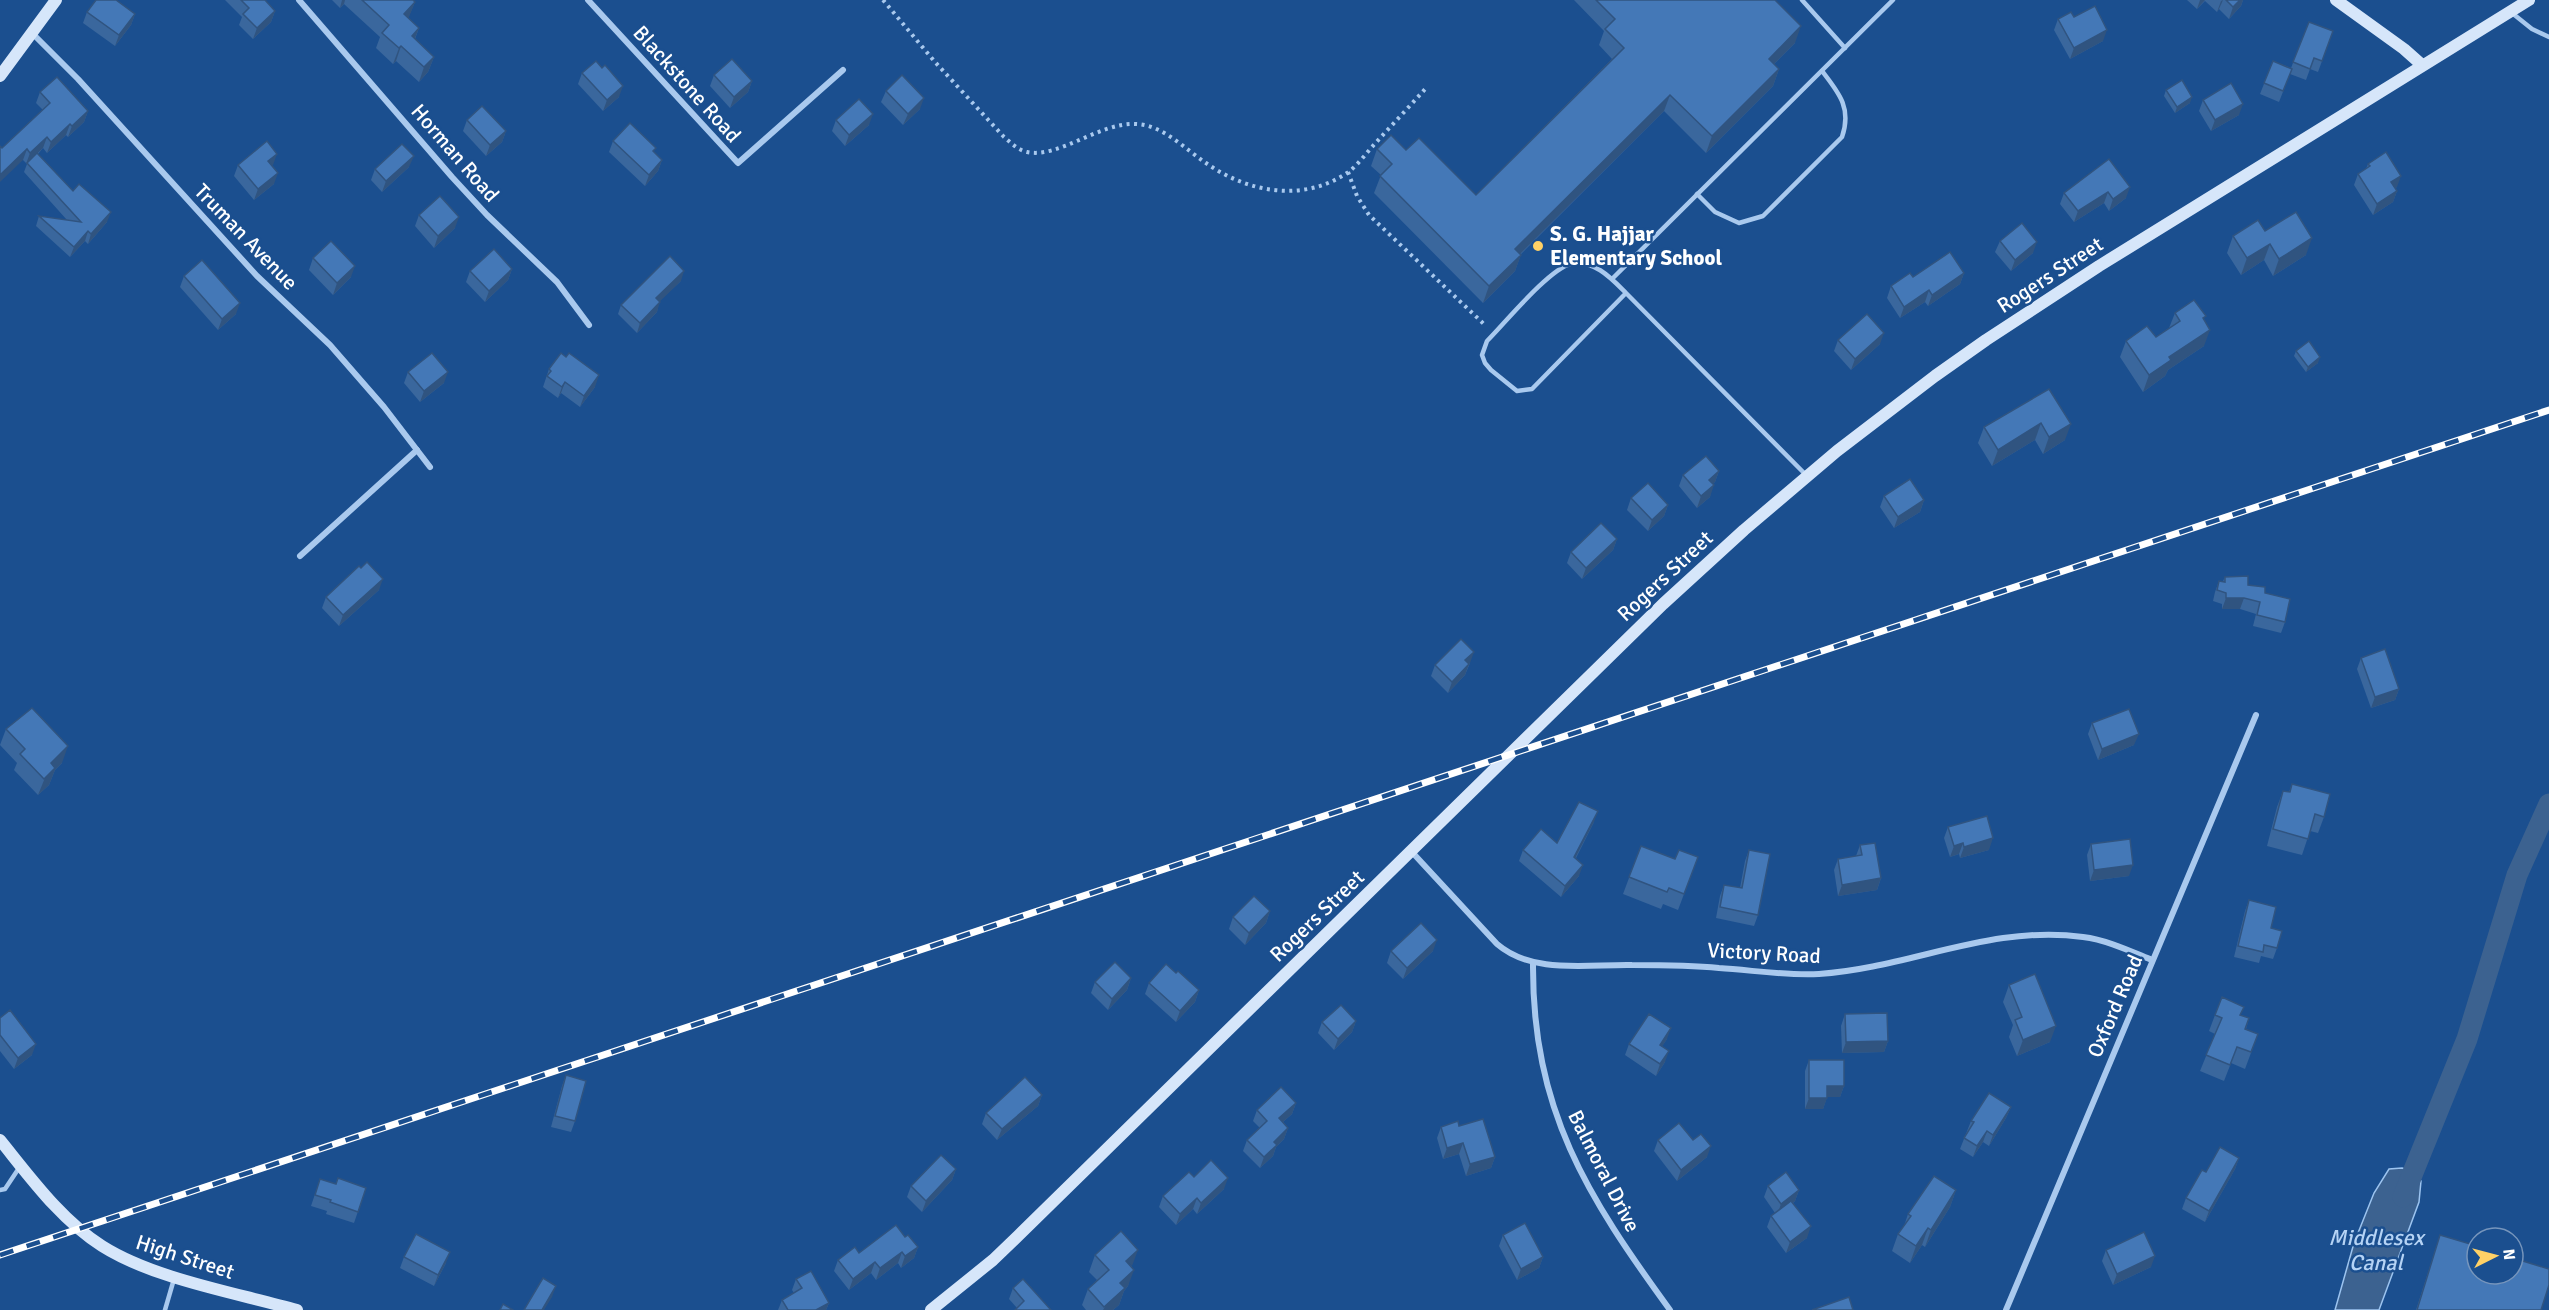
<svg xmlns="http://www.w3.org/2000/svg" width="2549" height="1310" viewBox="0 0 2549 1310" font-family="Signika,sans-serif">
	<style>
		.water { fill: #3c6290; stroke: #9cc4f0; stroke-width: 1.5 }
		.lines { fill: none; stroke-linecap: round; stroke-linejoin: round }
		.canal { stroke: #3c6290; stroke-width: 21 }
		.path { stroke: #a9c9ee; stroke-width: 4; stroke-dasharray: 3 4.5; stroke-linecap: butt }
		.lane { stroke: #a9c9ee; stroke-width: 4.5 }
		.street { stroke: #a9c9ee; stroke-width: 6 }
		.secondary { stroke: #d6e6fa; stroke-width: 12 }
		.rail-casing { stroke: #fff; stroke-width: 7 }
		.rail { stroke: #1b4f8f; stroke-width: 4.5; stroke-dasharray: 14; stroke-linecap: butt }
		.wall { fill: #3a679d }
		.shaded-wall { fill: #305480 }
		.building { fill: #4478b7; stroke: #305480; stroke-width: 1.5 }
		.poi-dot { fill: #ffd166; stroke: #1b4f8f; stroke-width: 2 }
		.labels { text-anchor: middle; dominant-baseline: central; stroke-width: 5; stroke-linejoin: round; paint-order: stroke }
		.street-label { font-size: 21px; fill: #fff; stroke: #1b4f8f }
		.poi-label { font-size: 21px; font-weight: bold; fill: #fff; stroke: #1b4f8f; text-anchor: start }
		.water-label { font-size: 22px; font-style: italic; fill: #b5d3f5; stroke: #1b4f8f }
	</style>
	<rect width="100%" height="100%" fill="#1b4f8f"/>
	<path class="water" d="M2402,1168l11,4 8,9 -2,21 -40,108h-44l19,-67 20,-50 15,-24z"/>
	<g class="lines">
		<path class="canal" d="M2403,1197l64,-158 50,-164 32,-71"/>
		<g class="path">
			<path d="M883,0l52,62 69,75c7,6 14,13 23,15 31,7 73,-30 109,-28 27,1 49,25 70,39 41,29 96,40 141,10 9,-6 17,-17 25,-26 18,-20 37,-40 55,-60"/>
			<path d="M1348,172l9,24 12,19 117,111"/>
		</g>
		<g class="lane">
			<path d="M1802,0l43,48"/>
			<path d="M2512,13l20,16 17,8"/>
			<path d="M1697,194l18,18 24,11 24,-7 79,-79c10,-29 -3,-44 -20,-66"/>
			<path d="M1612,279l281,-279"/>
			<path d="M1626,293l-94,96 -15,2 -26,-21 -6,-7 -3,-8 5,-14c17,-17 63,-73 84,-77 23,-5 41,15 55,29l181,183"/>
			<path d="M0,1190l5,-1 14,-21"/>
			<path d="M165,1310l9,-31"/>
		</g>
		<g class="street">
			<path d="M299,0l153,177 35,38 70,67 32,43"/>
			<path d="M588,0l150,163 105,-93"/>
			<path d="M33,34l45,45 179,197 73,69 54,62 46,60"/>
			<path d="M300,556l117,-106"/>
			<path d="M1411,851l86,93c36,31 91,20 135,21 29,0 58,0 87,3 33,2 67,8 100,6 90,-6 173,-50 264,-37 24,3 47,14 69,23"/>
			<path d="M1533,963c-1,147 54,233 137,347"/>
			<path d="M2006,1310l250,-595"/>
		</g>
		<g class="secondary">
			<path d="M2336,0l68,49 18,16"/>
			<path d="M0,76l56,-76"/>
			<path d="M0,1140c30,37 61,80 102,106 52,33 135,47 195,64"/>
			<path d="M931,1310l62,-50 26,-25 644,-631 81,-74 93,-79 98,-75 51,-36 113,-74 430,-266"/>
		</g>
		<defs>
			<path id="rail" d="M0,1255l2549,-845"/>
		</defs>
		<use href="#rail" class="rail-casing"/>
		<use href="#rail" class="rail"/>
	</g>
	<g class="wall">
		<path d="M225,0h40l10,11 -4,11 -18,17 -14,-14 3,-8z"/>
		<path d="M332,0h81l2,2 -7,16 11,10 -4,11 19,18 -6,15 -9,10 -23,-21 -3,3 -17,-16 4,-11 -36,-33 -4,4z"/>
		<path d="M1574,0h201l20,43 -21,21 5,5 -6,17 -67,67 -42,-42 -143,143 -6,17 -32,32 -109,-110 7,-18 -10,-9 6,-17 29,1 70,45 136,-136 -13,-14 5,-14z"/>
		<path d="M2187,0h56l-2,6 -12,13 -10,-10 -2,3 -12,-11 -8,8z"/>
		<path d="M87,12l48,2 -4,11 -16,21 -32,-23z"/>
		<path d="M2074,17l29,24 -33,18 -16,-29 4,-11z"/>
		<path d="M2309,22l24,9 -15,41 -8,-3 -4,11 -16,-6 -11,28 -19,-8 13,-33 18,7z"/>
		<path d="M602,68l17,29 -16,14 -25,-27 4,-11z"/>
		<path d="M714,75l38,6 -4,11 -18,16 -20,-22z"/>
		<path d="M2166,90l24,13 -15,10 -11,-17z"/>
		<path d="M886,91l34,18 -17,16 -22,-23z"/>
		<path d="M40,92l48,19 -4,11 -16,15 -2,-2 -19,18 -4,-5 -5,6 35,37 34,31 -19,22 -3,-3 -15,16 -34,-31 3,-10 28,4 -43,-48 3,-8 -4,-4 -21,-12 41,-38 -7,-7z"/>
		<path d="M2203,100l36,15 -28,16 -12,-20z"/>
		<path d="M467,120l39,11 -4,11 -16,14 -23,-25z"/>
		<path d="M836,120l33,5 -24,21 -13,-15z"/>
		<path d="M613,141l41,11 8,8 -4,11 -13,15 -36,-34z"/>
		<path d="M2109,159l17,39 -17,13 -5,-8 -30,19 -14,-18 4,-11z"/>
		<path d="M2368,164l29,23 -2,1 2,3 -4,11 -20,13 -19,-30 4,-11 8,-5z"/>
		<path d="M238,165h35h-1l2,19 -20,16 -20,-24z"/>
		<path d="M409,167l-27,25 -11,-12 4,-11z"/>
		<path d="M419,215l36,13 -21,20 -19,-22z"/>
		<path d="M2265,231l41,24 -33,21 -9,-16 -23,15 -14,-22 6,-17z"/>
		<path d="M2000,241l33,12 -22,18 -16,-19z"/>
		<path d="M313,258l38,19 -18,18 -24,-25z"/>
		<path d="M512,269l-4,11 -23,22 -19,-20 4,-11z"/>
		<path d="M1964,273l-4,11 -32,22 -3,-4 -25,16 -13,-20 4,-12 22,-9z"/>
		<path d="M184,276l52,38 -18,16 -38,-43z"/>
		<path d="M681,281l-22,20 -2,11 -20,21 -19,-19 3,-9z"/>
		<path d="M2175,313l29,7v26l-36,24 -3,6 -22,16 -23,-35 6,-16 30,-4 13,-9z"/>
		<path d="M1838,340l42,4 -29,26 -17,-19z"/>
		<path d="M2296,351l22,12 -12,9 -12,-16z"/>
		<path d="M549,369l46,18 -15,20 -19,-14 -3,5 -15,-11z"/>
		<path d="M408,372l36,11 -24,19 -16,-19z"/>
		<path d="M2049,389l16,51 -22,14 -8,-14 -43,26 -14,-23 6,-16z"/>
		<path d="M1719,471l-4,11 -3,2 -2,13 -13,11 -18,-22 4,-11z"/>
		<path d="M1884,496l40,4 -4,12 -26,16 -14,-21z"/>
		<path d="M1631,498l37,7 -4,11 -16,15 -21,-21z"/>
		<path d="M1617,539l-4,11 -31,29 -15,-16 4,-11z"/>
		<path d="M361,568l18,22 -40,36 -17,-18 4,-11z"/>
		<path d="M2225,577l23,8 17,8 20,29 -4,11 -28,-7 3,-12 -16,-5h-18v-5l-9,-3 2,-9 4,-11h4z"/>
		<path d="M2361,658l38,31 -4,11 -24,8 -14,-39z"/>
		<path d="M1470,663l-5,12 -17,18 -17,-17 4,-11z"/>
		<path d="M2092,723l42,22 -36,15 -10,-26z"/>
		<path d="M6,729l56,34 -7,7 -6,15 -11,10 -24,-25 3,-7 -17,-18z"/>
		<path d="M2292,784l32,33 -6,16 -8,-2 -8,24 -35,-9 10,-39 6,-16 6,1z"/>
		<path d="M1594,822l-18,36 3,18 -18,21 -42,-36 4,-11 34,-7z"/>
		<path d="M1948,827l41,23 -29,8 -1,-4 -9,3 -6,-19z"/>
		<path d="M2091,844l38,32 -39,5 -3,-26z"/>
		<path d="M1860,845l21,33 -4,12 -39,6 -4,-26 4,-11 18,-3z"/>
		<path d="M1641,846l34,13 23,-2 -20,53 -15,-6 -2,5 -38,-15z"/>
		<path d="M1749,850l9,65 -4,11 -38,-8 4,-22 4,-11 16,3 5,-27z"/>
		<path d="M2249,900l28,48 -4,11 -12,-3 -2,7 -25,-6 11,-46z"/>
		<path d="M1270,911l-4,12 -21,22 -16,-16 4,-12z"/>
		<path d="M1391,951h42l-30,28 -16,-16z"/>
		<path d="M1176,973l23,17 -4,12 -19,20 -31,-28 4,-11z"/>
		<path d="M1131,978l-4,12 -19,20 -17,-17 4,-11z"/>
		<path d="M2009,985l41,57 -33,14 -8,-19 4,-12 -10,-23z"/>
		<path d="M1845,1014l43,27 -4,11 -42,1 -1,-27z"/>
		<path d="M2215,1015h26l8,3 -3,11 12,5 -13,35 -14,-6 -7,18 -24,-10 15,-37 -6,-3z"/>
		<path d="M0,1018l32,37 -18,14 -14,-18z"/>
		<path d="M1356,1021l-4,11 -18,18 -16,-17 4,-11z"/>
		<path d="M1667,1039l-5,7 3,16 -9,14 -31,-21 4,-11z"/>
		<path d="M1809,1060l35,26 -4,11h-13l-4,12h-18v-38z"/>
		<path d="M566,1075l9,46 -4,11 -20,-5 11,-41z"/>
		<path d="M1042,1095l-4,11 -41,34 -15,-16 4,-11z"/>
		<path d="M1296,1103l-4,11 -9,8 5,6 -4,11 -8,8 -3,9 -13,12 -17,-17 4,-11 13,-12 -7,-7 4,-11z"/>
		<path d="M2011,1107l-5,11 -17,28 -6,-4 -10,15 -13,-8 11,-28z"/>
		<path d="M1459,1126l36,31 -4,11 -25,8 -7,-22 -16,5 -6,-21 4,-11z"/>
		<path d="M1658,1140h35l14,17 -30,24 -23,-30z"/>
		<path d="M2239,1158l-4,11 -30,53 -23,-13 4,-11z"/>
		<path d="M956,1169l-4,11 -30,32 -15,-15 4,-11z"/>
		<path d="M1194,1177l30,12 -27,25 -4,-5 -17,16 -17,-18 4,-11z"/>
		<path d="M320,1179l16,5 30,4 -12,35 -28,-9 1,-3 -16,-5z"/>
		<path d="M1768,1186l31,4 -4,11 -2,2 14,35 -21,15 -19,-26 4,-11 4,-3 -11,-16z"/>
		<path d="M1956,1190l-6,17 -25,40 -3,-2 -12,18 -18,-12 6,-17 6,-8 4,-12z"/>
		<path d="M1503,1235l40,22 -4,11 -22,12 -18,-34z"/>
		<path d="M2440,1235l101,75h-125z"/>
		<path d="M905,1237l13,10 -4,11 -13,10 -3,-5 -22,17 -5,-7 -22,17 -15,-19 4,-11 21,-7z"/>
		<path d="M2106,1250l45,17 -38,18 -11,-24z"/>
		<path d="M1095,1255l37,11 -4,20 -4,5 -5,14 -6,5h-27l-4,-5 6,-16 9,-9 -8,-8z"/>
		<path d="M404,1257l42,6 -12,23 -34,-18z"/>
		<path d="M796,1279l33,24 -3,7h-48l4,-10 12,-7 -2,-3z"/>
		<path d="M1013,1288l38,22 -34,-2 -8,-9z"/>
	</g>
	<g class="shaded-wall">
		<path d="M342,0h3l-1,4 -4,4z"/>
		<path d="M2200,0h5l-8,9z"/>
		<path d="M2223,0l-4,9 -2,3 4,-11z"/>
		<path d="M2240,0h3l-2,6 -12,13 4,-12z"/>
		<path d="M415,2l-6,15 -11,12 6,-15z"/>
		<path d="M275,11l-4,11 -18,17 4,-11z"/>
		<path d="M135,14l-4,11 -16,21 4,-11z"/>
		<path d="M1801,26l-6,17 -32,32 6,-16z"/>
		<path d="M419,28l-6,15 -1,-7z"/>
		<path d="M2107,30l-4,11 -33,18 4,-11z"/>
		<path d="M401,46l-5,15 -3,3 6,-16z"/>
		<path d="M434,57l-6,15 -9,10 5,-15z"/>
		<path d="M1779,69l-6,17 -67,67 6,-17z"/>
		<path d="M752,81l-4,11 -18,16 4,-11z"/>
		<path d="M623,86l-4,11 -16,14 4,-11z"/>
		<path d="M1670,95l-6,16 -155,154 6,-16z"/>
		<path d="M2192,97l-2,6 -15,10 2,-6z"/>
		<path d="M924,98l-4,11 -17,16 5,-11z"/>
		<path d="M2243,104l-4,11 -28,16 4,-11z"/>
		<path d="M88,111l-4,11 -16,15 4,-11z"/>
		<path d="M873,114l-4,11 -24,21 4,-11z"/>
		<path d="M70,124l-4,11 -19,18 4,-11z"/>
		<path d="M506,131l-4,11 -16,14 4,-11z"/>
		<path d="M47,137l-4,11 -17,16 4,-11z"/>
		<path d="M27,149l-4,11 -23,22v-7z"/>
		<path d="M277,154l-4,11 -9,7 4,-11z"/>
		<path d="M414,156l-5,11 -27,25 4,-11z"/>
		<path d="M662,160l-4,11 -13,15 4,-11z"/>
		<path d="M278,173l-4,11 -20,16 4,-11z"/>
		<path d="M2401,176l-4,11 -10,6 4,-11z"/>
		<path d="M2130,187l-4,11 -17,13 4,-12z"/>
		<path d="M2397,191l-4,11 -20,13 4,-11z"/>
		<path d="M2108,192l-4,11 -30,19 4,-11z"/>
		<path d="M111,212l-4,10 -19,22 3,-10z"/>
		<path d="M459,217l-4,11 -21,20 4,-12z"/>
		<path d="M88,231l-3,10 -15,16 4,-10z"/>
		<path d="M2312,238l-6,17 -33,21 6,-17z"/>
		<path d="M2037,242l-4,11 -22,18 4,-11z"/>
		<path d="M2270,244l-6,16 -23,15 6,-17z"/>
		<path d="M1521,255l-6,16 -32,32 6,-17z"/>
		<path d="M355,266l-4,11 -18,18 4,-12z"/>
		<path d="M512,269l-4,11 -23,22 4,-11z"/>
		<path d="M684,271l-3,10 -28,27 3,-10z"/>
		<path d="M1964,273l-4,11 -32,22 4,-11z"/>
		<path d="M1929,290l-4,12 -25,16 4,-11z"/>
		<path d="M660,302l-3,10 -20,21 3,-10z"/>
		<path d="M240,303l-4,11 -18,16 4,-11z"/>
		<path d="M2210,330l-6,16 -36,24 -3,6 -22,16 6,-17 20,-18z"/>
		<path d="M1884,333l-4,11 -29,26 4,-11z"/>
		<path d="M2320,357l-2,6 -12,9 2,-5z"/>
		<path d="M448,372l-4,11 -24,19 4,-11z"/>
		<path d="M599,375l-4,12 -15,20 4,-11z"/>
		<path d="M565,382l-4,11 -3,5 4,-11z"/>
		<path d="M2041,423l-6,17 -43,26 6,-16z"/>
		<path d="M2071,424l-6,16 -22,14 6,-17z"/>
		<path d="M1719,471l-4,11 -10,9 4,-11z"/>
		<path d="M1714,485l-4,12 -13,11 4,-12z"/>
		<path d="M1924,500l-4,12 -26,16 4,-11z"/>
		<path d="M1668,505l-4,11 -16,15 4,-11z"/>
		<path d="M1617,539l-4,11 -31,29 4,-11z"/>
		<path d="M383,579l-4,11 -40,36 4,-11z"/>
		<path d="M2226,598h18l-4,11h-18z"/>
		<path d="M1474,652l-4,11 -9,9 4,-12z"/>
		<path d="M1469,664l-4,11 -17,18 4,-11z"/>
		<path d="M2399,689l-4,11 -24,8 4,-11z"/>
		<path d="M2139,734l-5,11 -36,15 4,-11z"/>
		<path d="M68,746l-6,17 -7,7 -6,15 -11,10 13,-32z"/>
		<path d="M1598,811l-4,11 -24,46 4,-11z"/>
		<path d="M1993,838l-4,12 -29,8 4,-11z"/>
		<path d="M1963,843l-4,11 -9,3 4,-11z"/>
		<path d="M1583,865l-4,11 -18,21 4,-11z"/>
		<path d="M2133,865l-4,11 -39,5 4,-11z"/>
		<path d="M1881,878l-4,12 -39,6 4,-11z"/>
		<path d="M1270,911l-4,12 -21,22 4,-12z"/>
		<path d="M1437,940l-4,11 -30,28 4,-11z"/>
		<path d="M1131,978l-4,12 -19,20 4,-11z"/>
		<path d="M1199,990l-4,12 -19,20 4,-11z"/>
		<path d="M1356,1021l-4,11 -18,18 4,-11z"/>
		<path d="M2056,1026l-6,16 -33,14 6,-16z"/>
		<path d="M1671,1028l-4,11 -11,17 4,-11z"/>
		<path d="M1888,1041l-4,11 -42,1 4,-11z"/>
		<path d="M36,1044l-4,11 -18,14 4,-11z"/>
		<path d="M1669,1051l-4,11 -9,14 4,-12z"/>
		<path d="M1827,1086h17l-4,11h-17z"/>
		<path d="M1042,1095l-4,11 -41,34 5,-11z"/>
		<path d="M1809,1098h18l-4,11h-18z"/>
		<path d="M1296,1103l-4,11 -17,15 4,-11z"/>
		<path d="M2011,1107l-5,11 -17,28 4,-11z"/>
		<path d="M1288,1128l-4,11 -8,8 -3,9 -13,12 4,-11 10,-15z"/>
		<path d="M1987,1131l-4,11 -10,15 4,-11z"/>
		<path d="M1463,1143l-4,11 -16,5 4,-11z"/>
		<path d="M1711,1146l-4,11 -30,24 4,-11z"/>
		<path d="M1495,1157l-4,11 -25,8 4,-12z"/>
		<path d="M2239,1158l-4,11 -30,53 4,-11z"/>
		<path d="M956,1169l-4,11 -30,32 4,-11z"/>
		<path d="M1228,1178l-4,11 -27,25 4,-11z"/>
		<path d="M1799,1190l-4,11 -18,14 4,-11z"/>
		<path d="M1956,1190l-6,17 -25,40 6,-17z"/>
		<path d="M1197,1198l-4,11 -17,16 4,-11z"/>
		<path d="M1811,1226l-4,12 -21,15 4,-11z"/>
		<path d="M1928,1228l-6,17 -12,18 6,-17z"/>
		<path d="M918,1247l-4,11 -13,10 4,-12z"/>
		<path d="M1138,1250l-6,16 -6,-5z"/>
		<path d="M450,1252l-4,11 -12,23 4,-11z"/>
		<path d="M902,1252l-4,11 -22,17 4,-12z"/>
		<path d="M2155,1256l-4,11 -38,18 4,-11z"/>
		<path d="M1543,1257l-4,11 -22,12 4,-11z"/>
		<path d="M875,1262l-4,11 -22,17 4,-11z"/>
		<path d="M1134,1270l-6,16 -4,5 -5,14 -6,5h-10l17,-27z"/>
		<path d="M556,1286l-4,11 -8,13h-2z"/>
		<path d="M829,1303l-3,7h-10z"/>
	</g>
	<g class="building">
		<path d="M96,0h20l19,14 -16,21 -32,-23z"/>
		<path d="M241,0h24l10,11 -18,17 -14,-14 6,-6z"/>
		<path d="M362,0h51l2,2 -11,12 15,14 -7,8 22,21 -10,10 -23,-21 -2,2 -17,-15 7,-8z"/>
		<path d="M1596,0h179l26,26 -32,33 10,10 -67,67 -42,-41 -155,154 6,6 -32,31 -109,-110 12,-12 -15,-15 14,-14 15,15 13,-12 57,57 148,-147 -19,-19 10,-10z"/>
		<path d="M2226,0h14l-7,7z"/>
		<path d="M2095,6l12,24 -33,18 -16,-29 13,-7 3,5z"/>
		<path d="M2309,22l24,9 -11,30 -8,-3 -4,11 -17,-7z"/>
		<path d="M732,59l20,22 -18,16 -20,-22z"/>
		<path d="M596,61l6,7 3,-3 18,21 -16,14 -25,-27z"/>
		<path d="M2273,61l19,8 -9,22 -19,-8z"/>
		<path d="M902,75l22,23 -16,16 -22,-23z"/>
		<path d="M57,77l31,34 -16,15 -2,-2 -19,18 -4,-5 -17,16 -3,-4 -27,26v-29l2,2 48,-45 -10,-11z"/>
		<path d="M2182,80l10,17 -15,10 -11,-17z"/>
		<path d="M2231,83l12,21 -28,16 -12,-20z"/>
		<path d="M859,99l14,15 -24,21 -13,-15z"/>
		<path d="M482,106l24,25 -16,14 -23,-25z"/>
		<path d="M630,123l26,25 -3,3 9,9 -13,15 -36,-34z"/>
		<path d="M267,141l10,13 -9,7 10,12 -20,16 -20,-24z"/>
		<path d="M402,144l12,12 -28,25 -11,-12z"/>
		<path d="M2386,152l15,24 -10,6 6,9 -20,13 -19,-30 12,-8 -2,-2z"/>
		<path d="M37,153l36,38 6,-7 32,28 -20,22 -3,-3 -14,16 -35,-31 42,6 -54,-59z"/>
		<path d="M2109,159l21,28 -17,12 -5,-7 -30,19 -14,-18z"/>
		<path d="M440,196l19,21 -21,19 -19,-21z"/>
		<path d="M2296,212l16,26 -33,21 -9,-15 -23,14 -14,-22 25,-16 7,11z"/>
		<path d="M2022,223l15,19 -22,18 -15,-19z"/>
		<path d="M331,241l24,25 -18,17 -24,-25z"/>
		<path d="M494,249l18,20 -23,22 -19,-20z"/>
		<path d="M1950,252l14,21 -32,22 -3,-5 -25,17 -13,-21 19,-13 3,4z"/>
		<path d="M670,256l14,15 -28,27 4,4 -20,21 -19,-18z"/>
		<path d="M202,260l38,43 -18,16 -38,-43z"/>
		<path d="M2194,300l12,16 -3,2 7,12 -41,27 2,3 -22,15 -23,-34 21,-15 9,11 24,-16 -5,-8z"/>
		<path d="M1867,314l17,19 -29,26 -17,-19z"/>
		<path d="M2309,341l11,16 -12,10 -12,-16z"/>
		<path d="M432,353l16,19 -24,19 -16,-19z"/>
		<path d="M561,353l5,4 3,-4 30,22 -15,21 -19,-14 -3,5 -15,-11 4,-5 -2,-2z"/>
		<path d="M2049,389l22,35 -22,13 -8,-14 -43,27 -14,-23z"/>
		<path d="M1706,456l13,15 -10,9 5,5 -13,11 -18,-21z"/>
		<path d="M1910,479l14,21 -26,17 -14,-21z"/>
		<path d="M1648,483l20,22 -16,15 -21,-22z"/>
		<path d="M1601,523l16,16 -31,29 -15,-16z"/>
		<path d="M367,562l16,17 -40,36 -17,-18 33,-31 2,2z"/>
		<path d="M2248,576v9l17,2v6l25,6 -5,23 -28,-7 3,-13 -16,-4h-18v-5l-9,-3 2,-9 6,1v-5z"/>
		<path d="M1461,639l13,13 -9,8 4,4 -17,18 -17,-17z"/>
		<path d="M2385,649l14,40 -24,8 -14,-39z"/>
		<path d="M32,708l36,38 -17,17 4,5 -11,11 -24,-25 5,-5 -19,-20z"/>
		<path d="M2129,709l10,25 -37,15 -10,-26z"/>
		<path d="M2292,784l38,10 -6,23 -9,-3 -7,25 -35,-10 10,-38 7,1z"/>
		<path d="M1579,802l19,9 -24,46 9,8 -18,21 -42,-36 18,-21 16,14z"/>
		<path d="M1987,816l6,22 -29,9 -1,-4 -9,3 -6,-19z"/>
		<path d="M2130,839l3,26 -39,5 -3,-26z"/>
		<path d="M1875,843l6,35 -39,7 -4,-26 24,-4 -2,-10z"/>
		<path d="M1641,846l34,13 4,-9 19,7 -14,37 -15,-6 -2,4 -38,-15z"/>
		<path d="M1749,850l21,4 -12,61 -38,-8 4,-22 18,3z"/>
		<path d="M1254,896l16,15 -21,22 -16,-16z"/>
		<path d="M2249,900l27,7 -5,21 11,3 -5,17 -13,-3 -1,7 -25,-6z"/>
		<path d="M1421,923l16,17 -30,28 -16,-17z"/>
		<path d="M1115,962l16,16 -19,21 -17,-17z"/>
		<path d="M1166,964l10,9 2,-2 21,19 -19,21 -31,-28z"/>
		<path d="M2035,974l21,52 -33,14 -8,-20 7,-3 -13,-32z"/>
		<path d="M2222,997l22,10 -4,8 9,3 -4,11 13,5 -7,18 -14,-5 -7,18 -24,-10 16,-37 -7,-3z"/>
		<path d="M1341,1005l15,16 -18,18 -16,-17z"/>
		<path d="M10,1010l26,34 -18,14 -18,-23v-17z"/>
		<path d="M1887,1013l1,28 -42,1 -1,-28z"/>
		<path d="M1649,1014l22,14 -11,17 9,6 -9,13 -31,-20z"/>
		<path d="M1809,1060h35v26h-17v12h-18z"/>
		<path d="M566,1075l20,6 -11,40 -20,-5z"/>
		<path d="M1025,1077l17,18 -40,34 -16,-16z"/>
		<path d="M1281,1087l15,16 -17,15 9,10 -14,14 3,3 -13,12 -17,-17 20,-19 -10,-11z"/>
		<path d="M1989,1093l22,14 -18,28 -6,-4 -10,15 -13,-8 10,-16 -3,-1z"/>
		<path d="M1483,1119l12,38 -25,7 -7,-21 -16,5 -6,-21 17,-6 1,5z"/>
		<path d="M1679,1123l14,17 8,-6 10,12 -30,24 -23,-30z"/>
		<path d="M2220,1147l19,11 -30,53 -23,-13 16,-28 4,2z"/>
		<path d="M941,1155l15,14 -30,32 -15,-15z"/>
		<path d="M1211,1160l17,18 -27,25 -4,-5 -17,16 -17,-18 26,-24 5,5z"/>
		<path d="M1786,1172l13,18 -18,14 -13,-18z"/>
		<path d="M1934,1176l22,14 -25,40 -3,-2 -12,18 -18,-12 13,-18 -3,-2z"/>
		<path d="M338,1178l28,10 -8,24 -28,-10 1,-2 -16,-5 5,-16 16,5z"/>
		<path d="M1791,1201l20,25 -21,16 -19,-26z"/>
		<path d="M1525,1223l18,34 -22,12 -18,-34z"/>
		<path d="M896,1225l9,12 3,-2 10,12 -13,9 -3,-4 -22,16 -5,-6 -22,17 -15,-19 17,-13 4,6z"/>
		<path d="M1121,1231l17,19 -12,11 8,9 -14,13 5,5 -21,19 -16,-18 21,-19 -14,-15z"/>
		<path d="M2144,1232l11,24 -38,18 -11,-24z"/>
		<path d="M416,1234l34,18 -12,23 -34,-18z"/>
		<path d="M2440,1235l37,11v28h36v-16l36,11v16l-8,25h-124z"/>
		<path d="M811,1271l18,32 -13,7h-28l-6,-10 20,-12 -6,-9z"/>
		<path d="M543,1278l13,8 -14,24h-18z"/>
		<path d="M1023,1279l28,31h-36l9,-9 -11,-13z"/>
		<path d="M1849,1297l4,13h-41z"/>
		<path d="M503,1304l10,6h-13z"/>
	</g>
	<circle class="poi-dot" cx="1538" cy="246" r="6"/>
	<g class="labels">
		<g class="street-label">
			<text transform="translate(687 84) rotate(48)">Blackstone Road</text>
			<text transform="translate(455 153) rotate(49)">Horman Road</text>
			<text transform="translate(246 237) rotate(46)">Truman Avenue</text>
			<text transform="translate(2050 275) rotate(-33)">Rogers Street</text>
			<text transform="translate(1665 576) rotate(-43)">Rogers Street</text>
			<text transform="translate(1317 916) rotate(-44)">Rogers Street</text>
			<text transform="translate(1764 953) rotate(3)">Victory Road</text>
			<text transform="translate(2115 1006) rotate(-67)">Oxford Road</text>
			<text transform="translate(1604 1171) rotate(63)">Balmoral Drive</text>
			<text transform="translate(185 1257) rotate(18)">High Street</text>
		</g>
		<g class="poi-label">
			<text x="1550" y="234">S. G. Hajjar<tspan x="1550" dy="24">Elementary School</tspan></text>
		</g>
		<g class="water-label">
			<text x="2376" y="1237">Middlesex<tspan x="2376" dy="25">Canal</tspan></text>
		</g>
	</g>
	<g transform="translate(2495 1256) rotate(84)"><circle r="28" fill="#1b4f8f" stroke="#7695bc" stroke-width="1.5"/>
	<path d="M0-4.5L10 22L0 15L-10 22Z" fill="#ffd166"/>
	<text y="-9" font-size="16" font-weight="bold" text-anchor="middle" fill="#ffffff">N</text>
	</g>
</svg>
